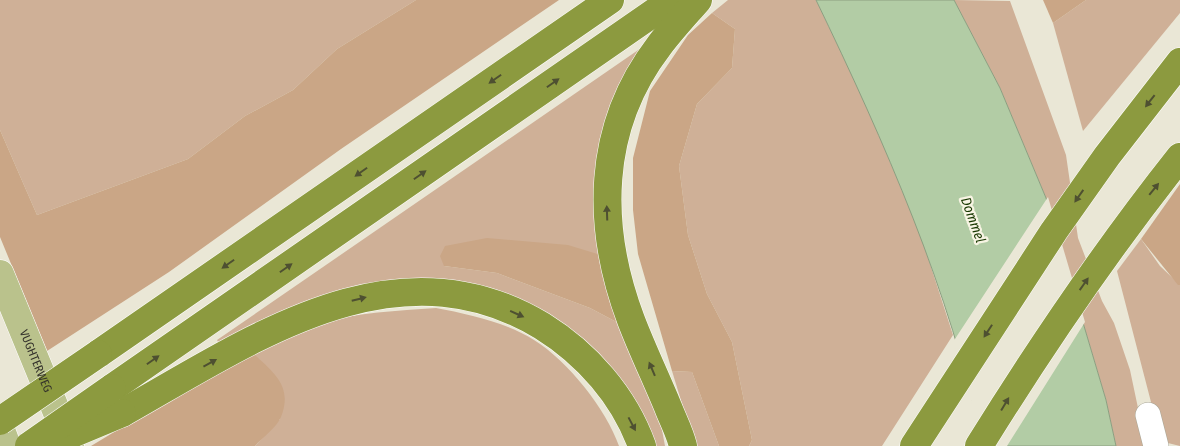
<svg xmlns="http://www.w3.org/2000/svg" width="1180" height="446" viewBox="0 0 1180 446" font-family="'Fira Sans Condensed',sans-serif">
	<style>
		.green { fill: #cfb097 }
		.forest { fill: #caa686 }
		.water { fill: #b2cca5; stroke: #8c9e80 }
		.pier { fill: #eae7d6 }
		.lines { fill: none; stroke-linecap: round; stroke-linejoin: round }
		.minor-casing { stroke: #a9a696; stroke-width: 26 }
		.major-casing { stroke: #fff; stroke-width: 29 }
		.highway-casing { stroke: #fff; stroke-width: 29 }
		.minor { stroke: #fff; stroke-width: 25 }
		.major { stroke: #bac28c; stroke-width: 28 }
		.highway { stroke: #8c9a3f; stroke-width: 28 }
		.highway-bridge-casing { stroke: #fff; stroke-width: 29; stroke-linecap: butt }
		.highway-bridge { stroke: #8c9a3f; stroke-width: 28 }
		.oneway { fill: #4e5031 }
		.labels { text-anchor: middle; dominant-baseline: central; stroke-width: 4.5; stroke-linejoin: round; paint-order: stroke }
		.street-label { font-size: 12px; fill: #33312b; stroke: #f7f4e3 }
		.water-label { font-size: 14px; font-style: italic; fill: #183800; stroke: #f7f4e3 }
	</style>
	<rect width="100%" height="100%" fill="#eae7d6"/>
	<g class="green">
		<path d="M0,0h416l-79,49 -44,41 -48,26 -57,43 -151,56 -37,-85z"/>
		<path d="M728,0h88l50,104 55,132 32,99 -71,111h-133l3,-6 -20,-98 -25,-48 -19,-59 -9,-69 18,-62 35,-36 3,-39 -23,-16z"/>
		<path d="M954,0l56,1 56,154 12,83 24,63 12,22 16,47 16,76h-30l-10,-46 -60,-202 -46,-110z"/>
		<path d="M1086,0h94v13l-97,118 -30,-108z"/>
		<path d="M644,46l-40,210 -160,10 53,7 93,35 34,18 38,104 3,16h-11l-67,-99 -190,-66 -40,6 -45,13 -92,45 -3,-5z"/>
		<path d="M1141,239l19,27 20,19v161l-12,-3 -10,-14 -41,-158z"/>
		<path d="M436,308c32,6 69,14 98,32 34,21 72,69 85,106h-364l25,-27 -30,-69c23,-9 47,-19 71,-27 37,-11 76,-12 115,-15z"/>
		<path d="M672,371l20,1 27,74h-24z"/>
	</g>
	<g class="forest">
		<path d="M416,0h143l-218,149 -172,123 -122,79 -47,-114v-107l37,85 151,-56 57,-43 48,-26 44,-41z"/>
		<path d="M1043,0h43l-33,23z"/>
		<path d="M712,13l23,16 -3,39 -35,36 -18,62 9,69 19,59 25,48 20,98 -3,6h-30l-27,-74 -20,-1 -34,-117 -5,-44v-52l17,-67 38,-56z"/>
		<path d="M1180,184v101h-2l-37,-46z"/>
		<path d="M487,238l81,7 36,11 20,70 -34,-18 -93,-35 -53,-7 -4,-10 5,-10z"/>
		<path d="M250,350c21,21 44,34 31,67 -4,10 -19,21 -26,29h-164z"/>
	</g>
	<path class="water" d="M816,0h138l46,88 46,110 60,202 10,46h-133c-33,-156 -98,-303 -167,-446z"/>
	<path class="pier" d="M1048,197l37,125 -78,124h-26l-10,-46 -18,-58z"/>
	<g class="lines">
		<defs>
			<path id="minor" d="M1148,415l8,31"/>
			<g id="major">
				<path id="s1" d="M0,274l70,170"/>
				<path d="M0,427l7,19"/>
			</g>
			<g id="highway">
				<path d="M98,354l512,-354"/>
				<path d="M112,388l560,-388"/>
				<path d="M122,413c128,-72 273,-176 420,-87 45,28 82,70 100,120"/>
				<path d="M683,446c-3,-13 -10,-26 -15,-39 -12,-29 -26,-58 -37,-87 -35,-93 -35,-192 28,-274 12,-16 26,-31 39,-46"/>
				<path d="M914,446l140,-215 53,-75 73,-94"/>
				<path d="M979,446c62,-100 128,-197 201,-289"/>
			</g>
		</defs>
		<use href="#minor" class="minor-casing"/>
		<use href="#major" class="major-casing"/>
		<use href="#highway" class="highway-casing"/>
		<use href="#minor" class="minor"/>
		<use href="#major" class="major"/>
		<use href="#highway" class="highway"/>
		<defs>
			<g id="highway-bridge">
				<path d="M0,421l98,-67"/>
				<path d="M60,439l62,-26"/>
				<path d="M29,446l83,-58"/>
			</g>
		</defs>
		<use href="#highway-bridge" class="highway-bridge-casing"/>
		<use href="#highway-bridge" class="highway-bridge"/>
	</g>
	<defs><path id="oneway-solid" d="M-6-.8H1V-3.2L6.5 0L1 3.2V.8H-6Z" transform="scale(1.25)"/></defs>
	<g class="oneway">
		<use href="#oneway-solid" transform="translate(495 79) rotate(145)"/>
		<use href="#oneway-solid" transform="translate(553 83) rotate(-35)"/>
		<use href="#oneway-solid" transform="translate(1150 101) rotate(128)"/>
		<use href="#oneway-solid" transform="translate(361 172) rotate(145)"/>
		<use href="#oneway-solid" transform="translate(420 175) rotate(-35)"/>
		<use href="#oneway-solid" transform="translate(1154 189) rotate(-51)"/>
		<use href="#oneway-solid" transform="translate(1079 196) rotate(125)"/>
		<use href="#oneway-solid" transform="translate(607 213) rotate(-92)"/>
		<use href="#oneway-solid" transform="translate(228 264) rotate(145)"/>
		<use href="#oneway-solid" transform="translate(286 268) rotate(-35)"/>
		<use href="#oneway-solid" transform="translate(1084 284) rotate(-55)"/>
		<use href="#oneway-solid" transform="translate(359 299) rotate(-14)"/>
		<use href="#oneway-solid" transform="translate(517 314) rotate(24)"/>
		<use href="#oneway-solid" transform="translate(988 331) rotate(123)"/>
		<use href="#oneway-solid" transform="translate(153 360) rotate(-35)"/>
		<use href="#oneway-solid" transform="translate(210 363) rotate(-29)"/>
		<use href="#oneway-solid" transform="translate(652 369) rotate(-113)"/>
		<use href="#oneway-solid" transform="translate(1005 404) rotate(-59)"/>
		<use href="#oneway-solid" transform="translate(632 424) rotate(62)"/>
	</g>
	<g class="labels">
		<g class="street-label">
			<text stroke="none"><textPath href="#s1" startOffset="94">VUGHTERWEG</textPath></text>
		</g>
		<g class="water-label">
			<text transform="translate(973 220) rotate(70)">Dommel</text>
		</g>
	</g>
</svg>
